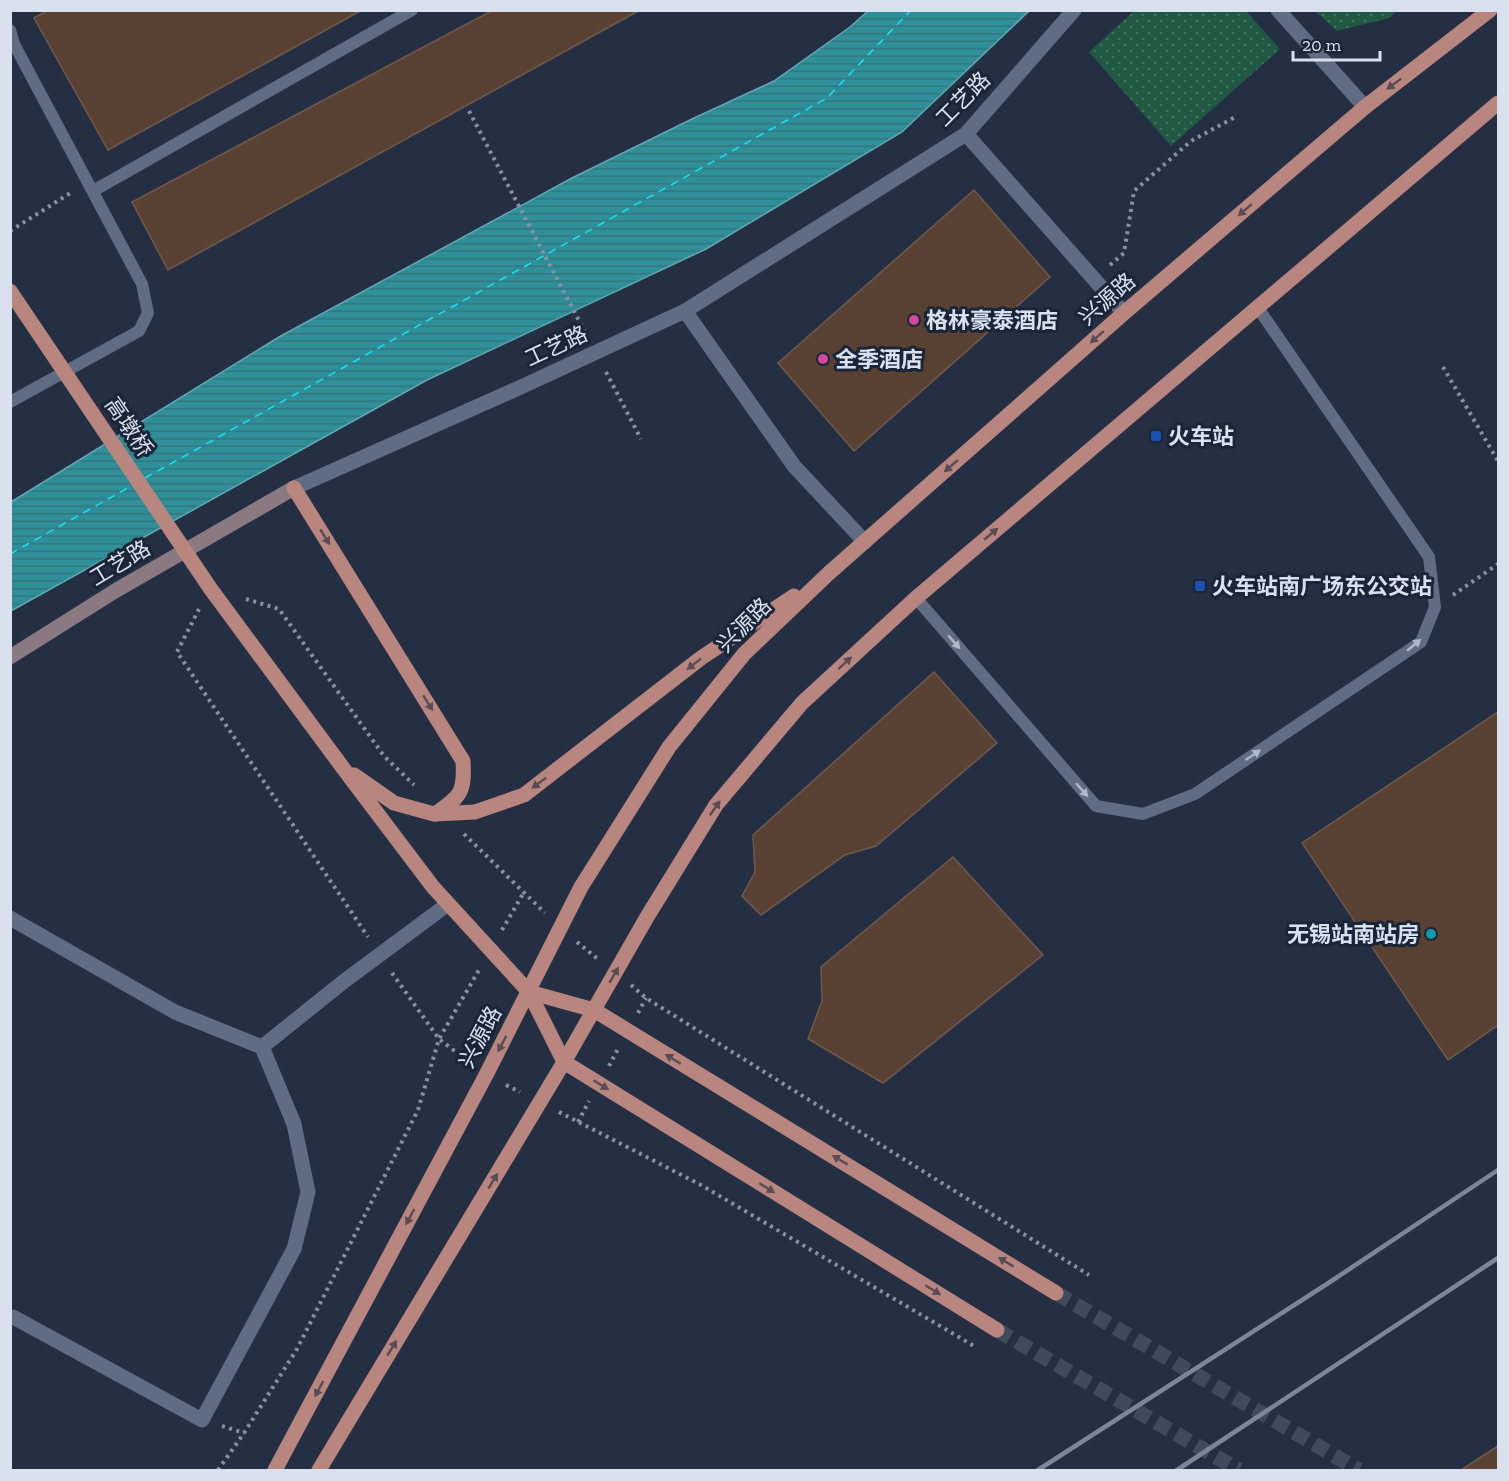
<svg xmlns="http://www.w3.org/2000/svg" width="1509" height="1481" viewBox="0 0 1509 1481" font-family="'Zilla Slab','Noto Sans SC',serif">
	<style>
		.park { fill: url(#park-dots) }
		.water { fill: url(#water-rules); stroke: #62a8b2; stroke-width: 1.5 }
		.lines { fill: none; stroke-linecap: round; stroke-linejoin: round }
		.ferry { stroke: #17e1f3; stroke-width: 1.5; stroke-dasharray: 8 6; stroke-linecap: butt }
		.building { fill: #584133; stroke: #71594a; stroke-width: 1.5 }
		.primary-tunnel { stroke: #3f4a5d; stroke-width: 15; stroke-dasharray: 15 8; stroke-linecap: butt }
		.path { stroke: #8891a1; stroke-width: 4; stroke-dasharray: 3 4.5; stroke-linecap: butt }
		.lane { stroke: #5f6c83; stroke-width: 12 }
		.street { stroke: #5f6c83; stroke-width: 15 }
		.secondary { stroke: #8b7981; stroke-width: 15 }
		.primary { stroke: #b8867f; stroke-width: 15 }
		.rail { stroke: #7d8696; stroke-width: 4.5 }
		.oneway { fill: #5a4c54 }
		.oneway2 { fill: #afb8c9 }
		.hotel-dot { fill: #d1479c; stroke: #1b2538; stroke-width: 2 }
		.transit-dot { fill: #1a4fb4; stroke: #1b2538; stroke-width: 2 }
		.culture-dot { fill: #0f9aa8; stroke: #1b2538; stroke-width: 2 }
		.labels { text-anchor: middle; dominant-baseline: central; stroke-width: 6; stroke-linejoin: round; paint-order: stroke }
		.street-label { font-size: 22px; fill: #dae1ee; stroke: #1b2538 }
		.poi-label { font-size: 22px; font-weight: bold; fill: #dae1ee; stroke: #1b2538; text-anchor: start }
	</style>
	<defs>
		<pattern id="park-dots" width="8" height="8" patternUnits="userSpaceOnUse" patternTransform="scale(1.5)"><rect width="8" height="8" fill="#205843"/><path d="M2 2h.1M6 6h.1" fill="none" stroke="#40705e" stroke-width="1.8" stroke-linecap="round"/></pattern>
		<pattern id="water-rules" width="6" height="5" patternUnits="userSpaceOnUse" patternTransform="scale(1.5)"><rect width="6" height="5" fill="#2f8f99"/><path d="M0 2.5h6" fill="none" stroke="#35757c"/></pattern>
	</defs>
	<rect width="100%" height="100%" fill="#242f43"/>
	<g class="park">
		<path d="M1135,10l111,1 34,38 -109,97 -82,-94z"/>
		<path d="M1315,11h82l-8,7 -52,13z"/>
	</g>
	<path class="water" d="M868,11h161l-127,121 -196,117 -279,131 -416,231v-109l268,-165 293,-159 120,-59 82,-38 76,-54z"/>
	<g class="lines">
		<g class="ferry">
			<path d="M145,478l682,-380 84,-88"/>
			<path d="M10,554l123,-69"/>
		</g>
	</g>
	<g class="building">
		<path d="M48,10h314l-254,140 -74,-132z"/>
		<path d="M493,10h147l-472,260 -36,-68z"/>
		<path d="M974,190l76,87 -196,174 -76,-88z"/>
		<path d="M934,672l63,71 -121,103 -31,9 -84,60 -19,-19 13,-24 -2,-37z"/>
		<path d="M1498,712v313l-50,35 -146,-217z"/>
		<path d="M953,857l90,98 -160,128 -75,-44 14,-38 -1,-34z"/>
		<path d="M1498,1446v24h-37z"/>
	</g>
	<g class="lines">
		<g class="primary-tunnel">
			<path d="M1056,1293l303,177"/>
			<path d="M997,1330l242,140"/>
		</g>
		<g class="path">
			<path d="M469,111l117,223"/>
			<path d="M10,231l62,-39"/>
			<path d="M1110,265l14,-12 10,-62 57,-50 46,-25"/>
			<path d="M1443,367l55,94"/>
			<path d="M606,372l35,67"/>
			<path d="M1453,595l45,-31"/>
			<path d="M246,599l33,10 105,147 30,29"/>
			<path d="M199,609l-22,43 191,285"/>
			<path d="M464,834l81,79"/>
			<path d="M502,930l22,-38"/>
			<path d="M577,942l22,18"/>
			<path d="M392,973l47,66 30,23"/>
			<path d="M631,985l15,13 443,277"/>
			<path d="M638,1013l8,-15"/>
			<path d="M609,1066l9,-17"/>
			<path d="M506,1085l14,7"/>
			<path d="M559,1112l142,73 273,161"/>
			<path d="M578,1122l11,-21"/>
			<path d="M222,1426l22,7"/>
			<path d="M218,1470l26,-37 53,-84 121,-239 21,-71 40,-69"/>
		</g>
		<g class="lane">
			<path d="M10,30l4,14 128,240 6,29 -9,18 -129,71"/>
			<path d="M93,191l319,-181"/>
			<path d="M916,598l180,208 47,8 52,-20 226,-152 14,-35 -6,-50 -171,-249"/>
		</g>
		<g class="street">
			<path d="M1278,10l87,97"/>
			<path d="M966,134l158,179"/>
			<path d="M685,311l109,155 71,76"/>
			<path d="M294,488l227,-101 164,-76 281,-177 108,-124"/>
			<path d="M10,918l165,94 87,35 81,-65 105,-78"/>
			<path d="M13,1317l189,103 92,-171 14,-57 -14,-68 -32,-77"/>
		</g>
		<path class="secondary" d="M10,657l105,-66 179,-103"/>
		<g class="primary">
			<path d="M10,291l200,297 133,180 90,119 96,105 35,70 433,268"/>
			<path d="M294,488l169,273c2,32 -3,36 -28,53"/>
			<path d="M354,775l40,28 40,11 41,-2 49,-17 177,-137 93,-62"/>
			<path d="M529,992l65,18 462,283"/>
			<path d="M275,1470l211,-395 95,-188 88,-140 75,-93 85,-81 295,-260 241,-206 125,-97"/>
			<path d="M319,1470l245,-408 83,-145 69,-112 86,-102 114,-105 582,-495"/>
		</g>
		<g class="rail">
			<path d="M1038,1470l292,-188 168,-112"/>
			<path d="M1177,1470l321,-212"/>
		</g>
	</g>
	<defs><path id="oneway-solid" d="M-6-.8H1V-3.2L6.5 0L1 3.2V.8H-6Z" transform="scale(1.5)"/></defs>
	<g class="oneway">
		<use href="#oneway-solid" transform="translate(1394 84) rotate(143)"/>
		<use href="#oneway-solid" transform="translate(1245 210) rotate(139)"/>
		<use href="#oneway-solid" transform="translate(1097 337) rotate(139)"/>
		<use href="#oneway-solid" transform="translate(951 466) rotate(139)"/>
		<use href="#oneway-solid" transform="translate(991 534) rotate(-40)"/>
		<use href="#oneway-solid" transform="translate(325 537) rotate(58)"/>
		<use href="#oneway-solid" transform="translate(845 663) rotate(-43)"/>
		<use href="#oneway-solid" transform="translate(694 664) rotate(142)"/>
		<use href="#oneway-solid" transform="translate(428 703) rotate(58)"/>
		<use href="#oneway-solid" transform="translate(539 783) rotate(143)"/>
		<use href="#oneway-solid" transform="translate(715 808) rotate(-55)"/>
		<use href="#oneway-solid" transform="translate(614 975) rotate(-60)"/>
		<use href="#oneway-solid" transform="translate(502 1044) rotate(118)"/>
		<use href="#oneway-solid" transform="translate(673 1059) rotate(-149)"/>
		<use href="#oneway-solid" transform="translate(601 1085) rotate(32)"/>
		<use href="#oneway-solid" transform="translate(840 1160) rotate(-149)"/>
		<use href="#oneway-solid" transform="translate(493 1181) rotate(-59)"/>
		<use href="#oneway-solid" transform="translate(767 1188) rotate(32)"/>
		<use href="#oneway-solid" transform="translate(410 1217) rotate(118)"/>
		<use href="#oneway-solid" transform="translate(1006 1262) rotate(-149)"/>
		<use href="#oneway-solid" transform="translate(933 1290) rotate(32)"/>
		<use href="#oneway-solid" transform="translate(392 1348) rotate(-59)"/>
		<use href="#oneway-solid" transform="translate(319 1389) rotate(118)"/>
	</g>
	<g class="oneway2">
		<use href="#oneway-solid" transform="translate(954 642) rotate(49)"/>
		<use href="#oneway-solid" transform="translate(1414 645) rotate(-40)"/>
		<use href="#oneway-solid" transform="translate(1253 755) rotate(-34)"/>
		<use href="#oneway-solid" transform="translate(1082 790) rotate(49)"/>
	</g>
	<g class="hotel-dot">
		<circle cx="914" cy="320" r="6"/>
		<circle cx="823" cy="359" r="6"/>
	</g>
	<g class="transit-dot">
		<rect x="1150" y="430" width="12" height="12" rx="3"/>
		<rect x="1194" y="580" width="12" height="12" rx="3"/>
	</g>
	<circle class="culture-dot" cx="1431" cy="934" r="6"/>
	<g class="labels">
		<g class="street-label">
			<text transform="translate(963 99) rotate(-45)">工艺路</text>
			<text transform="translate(1107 299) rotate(-41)">兴源路</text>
			<text transform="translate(556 346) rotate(-25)">工艺路</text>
			<text transform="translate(129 427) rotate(56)">高墩桥</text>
			<text transform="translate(120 563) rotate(-31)">工艺路</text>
			<text transform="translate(744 625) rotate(-45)">兴源路</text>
			<text transform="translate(480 1037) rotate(-62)">兴源路</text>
		</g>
		<g class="poi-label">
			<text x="926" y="320">格林豪泰酒店</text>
			<text x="835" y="359">全季酒店</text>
			<text x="1168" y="436">火车站</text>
			<text x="1212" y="586">火车站南广场东公交站</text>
			<text x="1419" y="934" text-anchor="end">无锡站南站房</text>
		</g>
	</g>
	<rect width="1509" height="1481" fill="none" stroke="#dae1ee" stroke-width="24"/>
	<path d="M1293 51v9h87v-9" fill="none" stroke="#dae1ee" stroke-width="3"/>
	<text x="1302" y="51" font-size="18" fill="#dae1ee" stroke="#1b2538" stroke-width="4.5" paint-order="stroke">20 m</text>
</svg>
